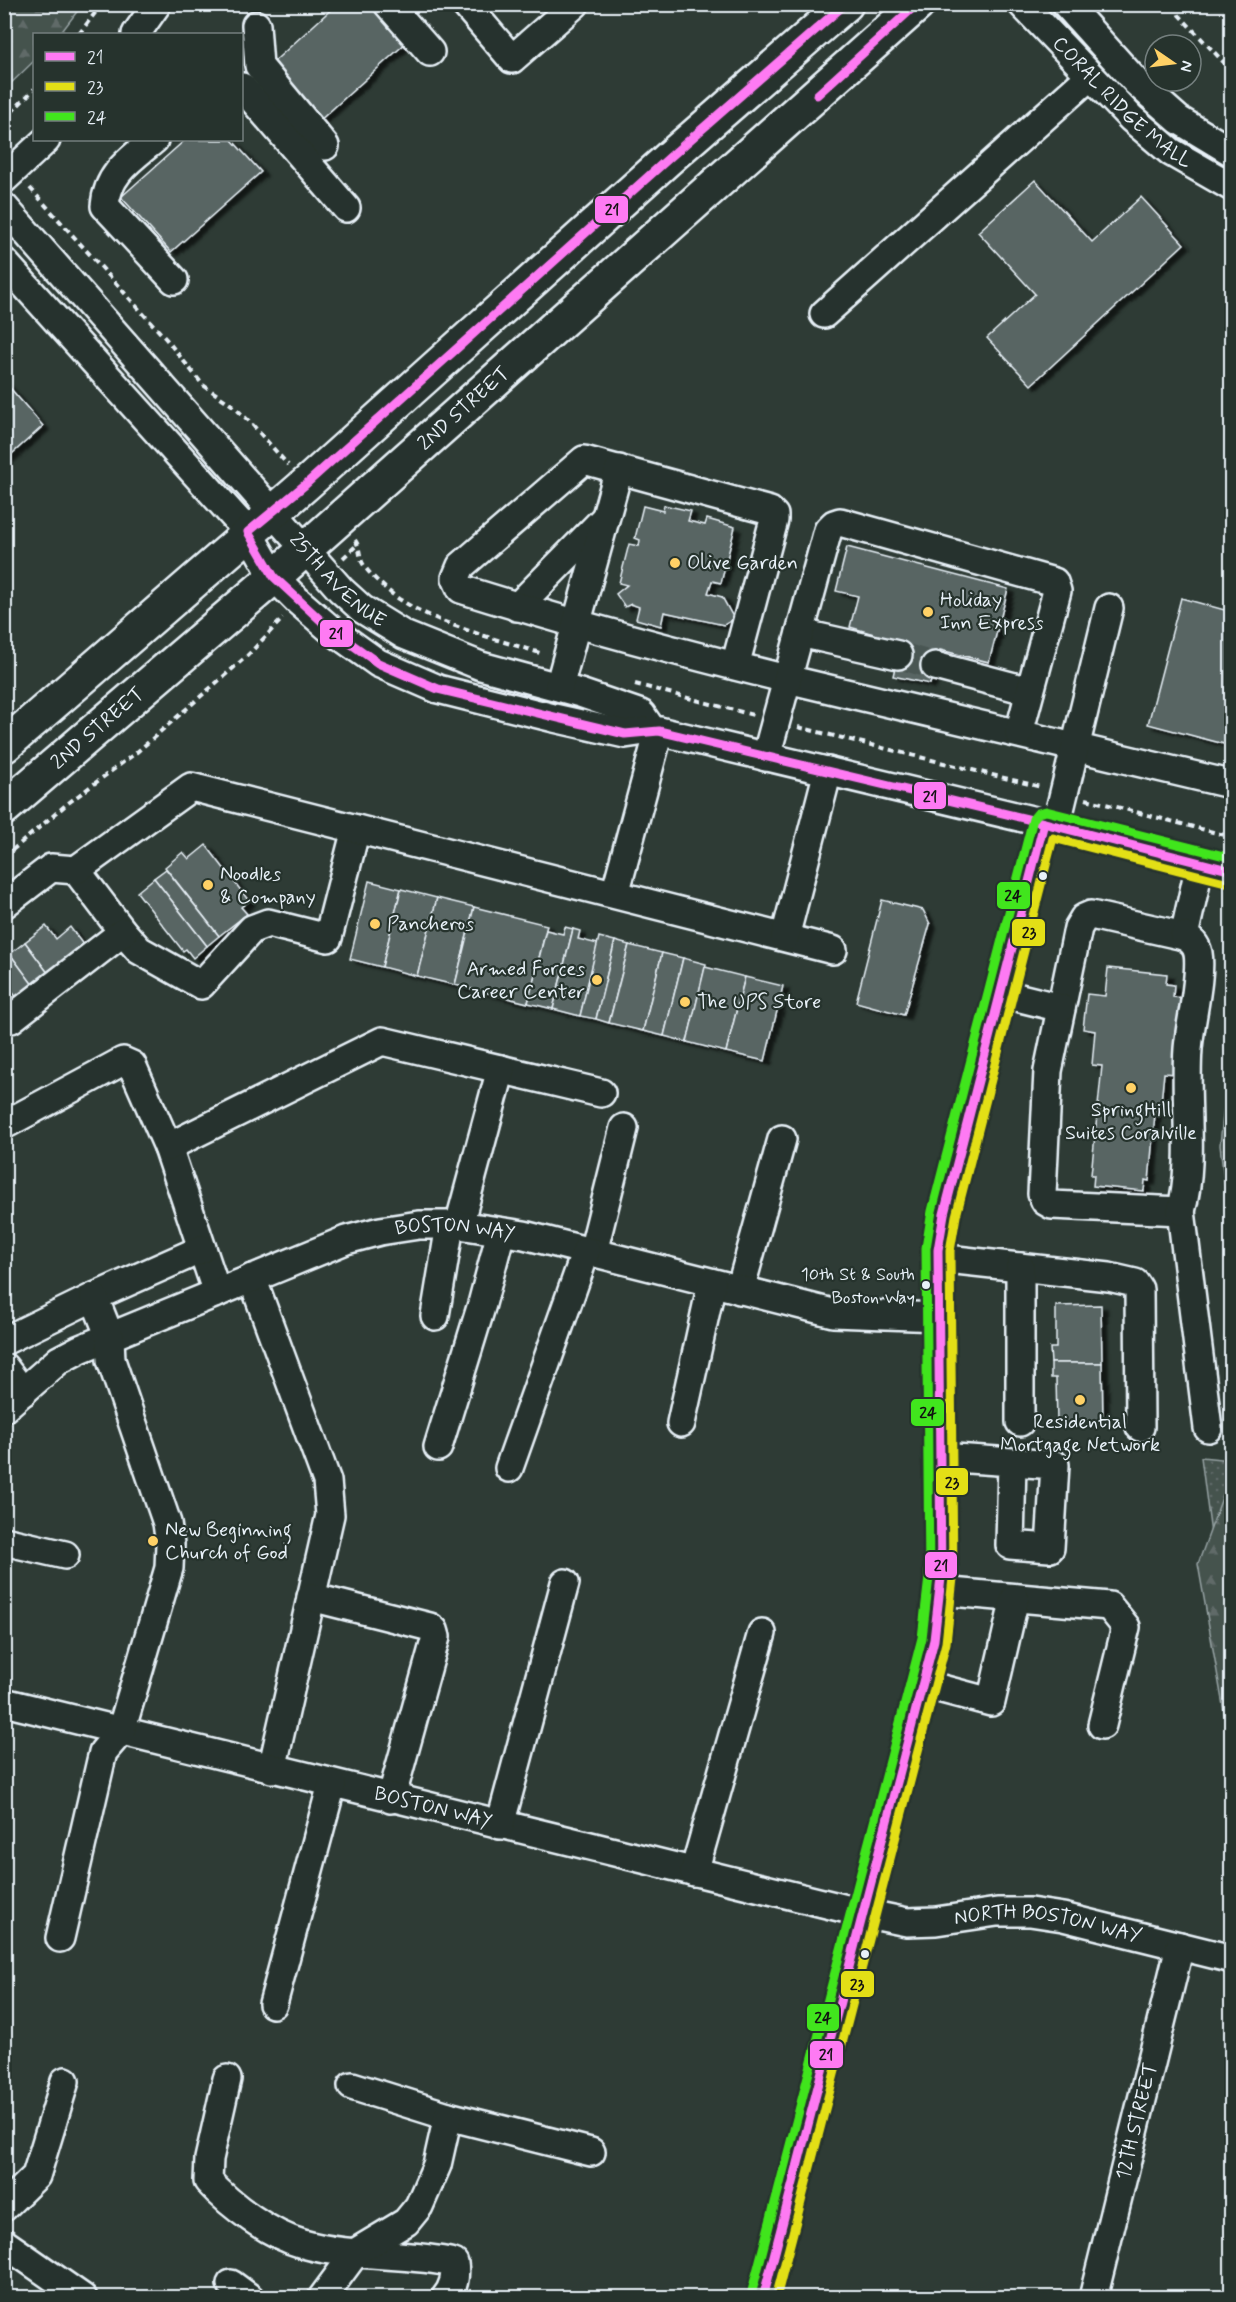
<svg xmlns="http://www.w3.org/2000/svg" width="1236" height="2302" viewBox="0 0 1236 2302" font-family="Mynerve,sans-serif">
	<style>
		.grass { fill: url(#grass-dots); stroke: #96a2a3; stroke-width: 1.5 }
		.forest { fill: url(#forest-firs); stroke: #96a2a3; stroke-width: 1.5 }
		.building { fill: #596563; stroke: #e8f1f8; stroke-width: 1.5; filter: url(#shadow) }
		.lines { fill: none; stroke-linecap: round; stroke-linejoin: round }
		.minor-tunnel { stroke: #4a5652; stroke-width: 27; stroke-dasharray: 27 14; stroke-linecap: butt }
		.minor-casing { stroke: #e8f1f8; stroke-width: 32 }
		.major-casing { stroke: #e8f1f8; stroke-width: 38 }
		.path { stroke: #e8f1f8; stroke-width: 4; stroke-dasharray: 6 4.5; stroke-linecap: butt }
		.minor { stroke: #26332d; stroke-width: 27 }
		.major { stroke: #26332d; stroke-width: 33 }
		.bus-1-casing { stroke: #26332d; stroke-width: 14 }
		.bus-2-casing { stroke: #26332d; stroke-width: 14 }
		.bus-3-casing { stroke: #26332d; stroke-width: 14 }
		.bus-1 { stroke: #fe7af3; stroke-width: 9 }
		.bus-2 { stroke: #e3df16; stroke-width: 9 }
		.bus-3 { stroke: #41e51d; stroke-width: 9 }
		.poi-dot { fill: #ffd166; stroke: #26332d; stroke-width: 2 }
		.bus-dot { fill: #e8f1f8; stroke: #26332d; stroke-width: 2 }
		.labels { text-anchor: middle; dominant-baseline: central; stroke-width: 4.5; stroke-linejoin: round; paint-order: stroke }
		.bus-label { font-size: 18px; fill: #e8f1f8; stroke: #26332d; text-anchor: end }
		.street-label { font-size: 20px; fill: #e8f1f8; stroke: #26332d }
		.poi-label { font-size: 20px; fill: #e8f1f8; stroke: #26332d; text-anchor: start }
		.line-badge { stroke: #26332d; stroke-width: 2 }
		.pale-badge-label { font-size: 16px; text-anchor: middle; font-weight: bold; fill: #111 }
	</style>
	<defs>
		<pattern id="grass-dots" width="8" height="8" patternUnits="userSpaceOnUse" patternTransform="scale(1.5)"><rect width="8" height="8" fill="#45524e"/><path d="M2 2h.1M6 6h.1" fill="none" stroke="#606b68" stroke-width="1.8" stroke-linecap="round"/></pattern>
		<pattern id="forest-firs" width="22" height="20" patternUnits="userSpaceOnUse" patternTransform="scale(1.5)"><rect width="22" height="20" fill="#45524e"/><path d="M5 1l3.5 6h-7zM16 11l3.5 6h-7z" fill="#606b68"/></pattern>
		<filter id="shadow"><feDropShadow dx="6" dy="4" stdDeviation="1.5" flood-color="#0009"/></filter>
	</defs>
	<rect width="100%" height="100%" fill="#2e3b35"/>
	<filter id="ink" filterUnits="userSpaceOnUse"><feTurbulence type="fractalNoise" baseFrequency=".0167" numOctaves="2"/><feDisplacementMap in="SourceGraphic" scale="12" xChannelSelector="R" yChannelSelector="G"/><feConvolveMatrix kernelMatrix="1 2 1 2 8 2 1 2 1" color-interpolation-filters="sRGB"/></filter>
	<g filter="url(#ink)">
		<g class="grass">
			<path d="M1231,1037v204l-11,-96z"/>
			<path d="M1201,1457l30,3v228z"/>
		</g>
		<g class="forest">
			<path d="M5,4l77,1 -22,29h-26v27l-29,28z"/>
			<path d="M1231,1473v278l-33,-187z"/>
		</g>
		<g class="building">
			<path d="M337,4h38l33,37 -90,81 -50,-55z"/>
			<path d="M185,140h47l29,32 -90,80 -50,-55z"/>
			<path d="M1035,180l57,62 49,-45 43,47 -153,141 -44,-47 48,-44 -57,-62z"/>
			<path d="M4,381l39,45 -39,35z"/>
			<path d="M664,505l27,6 -3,10 17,4 2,-6 28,8 -14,56 -9,-2 -4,12 14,4 12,22 -10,6 -60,-13 -3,14 -25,-7 3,-12 -8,-3 -6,3 -9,-13 11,-9 -8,-2 10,-39 10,2 1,-6 -5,-2 8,-32 20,5z"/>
			<path d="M847,547l161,42 -19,73 -49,-12 -10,34 -37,-8 8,-34 -51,-15 8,-31 -22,-5z"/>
			<path d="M1181,598l51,14v119l-4,14 -80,-21z"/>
			<path d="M206,845l43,56 -8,6 6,7 -28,22 -54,-69 18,-15 6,7z"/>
			<path d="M166,869l53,67 -12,10 -53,-68z"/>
			<path d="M154,878l53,68 -14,12 -7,-9 -3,2 -46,-59z"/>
			<path d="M369,881l32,8 -19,78 -32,-8z"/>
			<path d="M401,889l36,9 -20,78 -35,-9z"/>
			<path d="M437,898l37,9 -19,78 -38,-9z"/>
			<path d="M882,900l41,10 7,14 -26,91 -48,-13z"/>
			<path d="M474,907l73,18 -19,78 -73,-18z"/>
			<path d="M46,926l10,13 14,-12 17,23 -36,27 -26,-35z"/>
			<path d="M565,927l8,2 -20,80 -25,-6 18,-73 17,4z"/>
			<path d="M573,929l7,2 -2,8 20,5 -18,72 -27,-7z"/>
			<path d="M599,937l16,4 -19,78 -16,-3z"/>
			<path d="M615,941l14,4 -20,78 -13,-4z"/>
			<path d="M25,942l26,35 -15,12 -26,-35z"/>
			<path d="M629,945l33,8 -19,78 -34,-8z"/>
			<path d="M662,953l21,5 -19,78 -21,-5z"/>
			<path d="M10,954l26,35 -16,13 -16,-21v-23z"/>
			<path d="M683,958l23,6 -19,78 -23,-6z"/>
			<path d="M705,967l40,10 -19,75 -39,-10z"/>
			<path d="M1108,968l59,6 -1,10 8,1 -1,12 9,1 -7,76 -11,-1 -3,30h-5l-7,78 -4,-1 -1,11 -51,-5 1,-11h-3l11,-109 -10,-1 3,-34 -12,-2 4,-35 18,2z"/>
			<path d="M745,977l38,9 -18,75 -39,-9z"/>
			<path d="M1101,1305l1,58h-51l-1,-15h6v-42z"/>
			<path d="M1051,1363h51l1,58 -46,1 -1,-44h-5z"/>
		</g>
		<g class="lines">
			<path class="minor-tunnel" d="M898,655l37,11"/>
			<defs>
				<g id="minor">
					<path d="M388,4l42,48"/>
					<path d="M465,4l47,55 63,-55"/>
					<path id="s1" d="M1022,4l109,114 40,34 61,35"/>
					<path d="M1066,4l70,78 43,38 53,32"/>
					<path d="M256,25l3,41 66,80"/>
					<path d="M136,34l21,-30"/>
					<path d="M242,87l104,121"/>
					<path d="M154,140c-23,19 -47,34 -49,66l69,74"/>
					<path d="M4,179l42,-39"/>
					<path id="s2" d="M4,207l337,383 21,19 42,26 77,31 99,27 61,21 11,16"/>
					<path d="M4,262l244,270 26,45 24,24 31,27 49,35 60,26 116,29 71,16 27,-4 7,1 385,92 188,48"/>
					<path d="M824,314l265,-237"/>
					<path d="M517,607l86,-87"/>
					<path d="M800,633l98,22"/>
					<path d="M735,666l39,-146v-5l-4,-4 -186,-51 -123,106 -5,12 5,11c108,34 216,63 326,90l443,105"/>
					<path d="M935,666l95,25"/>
					<path d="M559,687l60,-218"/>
					<path d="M766,757l62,-227 6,-6 6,-2 214,60 3,9 -38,142"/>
					<path d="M1056,826l53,-218"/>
					<path d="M1200,864l-16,72 -93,-21 -7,3 -6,10 -30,143 -6,123 3,7 7,4 129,6 27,217"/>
					<path d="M76,870l47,62 16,18 62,35 51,-56 16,-6 60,15 28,-109"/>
					<path d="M615,894l44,-163"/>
					<path d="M4,904l47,-36 25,2 115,-83 642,163"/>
					<path d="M785,937l43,-166"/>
					<path d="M1000,993l61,15"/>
					<path d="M4,1015l7,4 112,-87"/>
					<path d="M4,1125l119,-64 9,4 36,82 49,146"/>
					<path d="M168,1147l214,-106 219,52"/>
					<path d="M1181,1211c14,-48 3,-110 7,-162 2,-26 14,-73 10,-96 -2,-9 -7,-13 -14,-17"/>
					<path d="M459,1225l42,-156"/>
					<path d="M593,1252l31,-124"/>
					<path d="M938,1258l171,19 26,6 4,6 1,138"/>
					<path d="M1020,1267v155"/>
					<path d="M252,1278l75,203 3,34 -58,254"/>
					<path d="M740,1290l42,-151"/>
					<path d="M435,1316l15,-91"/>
					<path d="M4,1341l90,-44 108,-48"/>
					<path d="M4,1367l19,25"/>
					<path id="s3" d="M4,1408l55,-48 21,-11 266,-109 34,-9 39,-6h40l65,10 309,78 106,4"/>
					<path d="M681,1423l31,-140"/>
					<path d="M438,1447l44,-143 19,-72"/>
					<path d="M940,1457l72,5 -2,83 40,3 5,-83 -43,-3"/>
					<path d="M509,1468l77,-217"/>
					<path d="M4,1541l61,14"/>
					<path d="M940,1591l169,15 17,21 -24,98"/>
					<path d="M311,1597l119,30 4,3 2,7 -45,162"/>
					<path d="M923,1684l68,18 24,-104"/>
					<path id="s4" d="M4,1702l859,211 44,9 29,-1 61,-9h33l33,5 169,42"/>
					<path d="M500,1825l65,-242"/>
					<path d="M694,1872l68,-239"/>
					<path d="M60,1938l43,-186 18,-21 48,-163 1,-24 -3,-21 -56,-163 -1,-23 -16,-40"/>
					<path d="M273,2004l59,-220"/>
					<path d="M227,2079l-18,80 -1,22c23,25 62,54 95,63 49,14 102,8 151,19 2,14 0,24 -9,35"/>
					<path d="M352,2086l96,30 143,36"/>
					<path d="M4,2207l32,-31 29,-95"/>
					<path d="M4,2243l79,55"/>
					<path d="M231,2284l19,14"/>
					<path d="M322,2298l34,-46 50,-30 13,-16 18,-41 11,-49"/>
					<path d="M763,2298l171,-658 7,-62 -3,-328 6,-36 100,-391"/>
					<path id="s5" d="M1093,2298l87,-352"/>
				</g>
				<g id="major">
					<path d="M4,746l302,-262 363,-326 177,-154"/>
					<path id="s6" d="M4,808l270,-231 644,-573"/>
				</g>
			</defs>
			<use href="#minor" class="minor-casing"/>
			<use href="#major" class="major-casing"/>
			<g class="path">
				<path d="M1176,4l3,11 53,56"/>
				<path d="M4,11l7,-7"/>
				<path d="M79,34l23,-30"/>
				<path d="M4,120l30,-31"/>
				<path d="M30,188l136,151 37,46 29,20 18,17 38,43"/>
				<path d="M355,540c5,7 4,14 7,22 4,8 14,18 21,24 36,35 112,52 160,68"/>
				<path d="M343,558l15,-14"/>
				<path d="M635,684l118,31"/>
				<path d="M798,727l243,60"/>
				<path d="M1086,799l146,38"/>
				<path d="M4,857l63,-53 70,-52 110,-96 36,-38"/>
			</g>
			<use href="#minor" class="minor"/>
			<use href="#major" class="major"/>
			<defs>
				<g id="bus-1">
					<path d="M845,4l-176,154 -363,326 -58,48 26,45 55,51 49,35 60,26 187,45 34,-3 385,92 188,48"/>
					<path d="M817,95l100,-91"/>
					<path d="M763,2298l171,-658 7,-62 -3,-328 6,-36 100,-391"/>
				</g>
				<path id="bus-2" d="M776,2298l170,-655 7,-65 -3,-327 6,-35 97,-378 176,45"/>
				<path id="bus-3" d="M751,2295l171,-657 7,-61 -3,-329 6,-37 101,-392 5,-6 8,-2 186,47"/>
			</defs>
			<use href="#bus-1" class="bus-1-casing"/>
			<use href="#bus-2" class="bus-2-casing"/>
			<use href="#bus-3" class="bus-3-casing"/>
			<use href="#bus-1" class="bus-1"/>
			<use href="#bus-2" class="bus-2"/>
			<use href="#bus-3" class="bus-3"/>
		</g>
	</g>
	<g class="poi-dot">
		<circle cx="675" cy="563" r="6"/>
		<circle cx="928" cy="612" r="6"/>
		<circle cx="208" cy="885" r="6"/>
		<circle cx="375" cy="924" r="6"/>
		<circle cx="597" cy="980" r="6"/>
		<circle cx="685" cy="1002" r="6"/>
		<circle cx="1131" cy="1088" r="6"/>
		<circle cx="1080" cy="1400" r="6"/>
		<circle cx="153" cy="1541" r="6"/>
	</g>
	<g class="bus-dot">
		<circle cx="1043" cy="876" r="5"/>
		<circle cx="926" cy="1285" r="5"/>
		<circle cx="865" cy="1954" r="5"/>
	</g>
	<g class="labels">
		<g class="bus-label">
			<text x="915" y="1275">10th St &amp; South<tspan x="915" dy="23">Boston Way</tspan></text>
		</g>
		<g class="street-label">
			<text stroke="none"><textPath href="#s1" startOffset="141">CORAL RIDGE MALL</textPath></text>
			<text stroke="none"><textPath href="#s6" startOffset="609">2ND STREET</textPath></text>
			<text stroke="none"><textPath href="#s2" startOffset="501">25TH AVENUE</textPath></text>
			<text stroke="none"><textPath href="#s6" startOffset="123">2ND STREET</textPath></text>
			<text stroke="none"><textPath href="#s3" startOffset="495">BOSTON WAY</textPath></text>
			<text stroke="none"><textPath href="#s4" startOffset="442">BOSTON WAY</textPath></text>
			<text stroke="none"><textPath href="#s4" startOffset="1072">NORTH BOSTON WAY</textPath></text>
			<text stroke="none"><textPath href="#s5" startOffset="182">12TH STREET</textPath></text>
		</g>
		<g class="poi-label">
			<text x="687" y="563">Olive Garden</text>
			<text x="940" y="600">Holiday<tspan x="940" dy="23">Inn Express</tspan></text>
			<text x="220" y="874">Noodles<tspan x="220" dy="23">&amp; Company</tspan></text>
			<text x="387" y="924">Pancheros</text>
			<text x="585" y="969" text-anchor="end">Armed Forces<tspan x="585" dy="23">Career Center</tspan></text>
			<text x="697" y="1002">The UPS Store</text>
			<text x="1131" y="1110" text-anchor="middle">SpringHill<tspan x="1131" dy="23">Suites Coralville</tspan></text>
			<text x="1080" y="1422" text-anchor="middle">Residential<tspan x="1080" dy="23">Mortgage Network</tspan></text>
			<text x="165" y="1530">New Beginning<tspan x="165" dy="23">Church of God</tspan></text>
		</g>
	</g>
	<g class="line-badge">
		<rect x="594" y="195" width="35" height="29" rx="6" fill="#fe7af3"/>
		<rect x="319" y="619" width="35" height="29" rx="6" fill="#fe7af3"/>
		<rect x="913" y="781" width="34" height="29" rx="6" fill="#fe7af3"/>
		<rect x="996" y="881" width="35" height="29" rx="6" fill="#41e51d"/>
		<rect x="1011" y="918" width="35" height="29" rx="6" fill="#e3df16"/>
		<rect x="910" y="1398" width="35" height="29" rx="6" fill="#41e51d"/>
		<rect x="935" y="1467" width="34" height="29" rx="6" fill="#e3df16"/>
		<rect x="924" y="1551" width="34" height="28" rx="6" fill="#fe7af3"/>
		<rect x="840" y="1970" width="35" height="28" rx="6" fill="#e3df16"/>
		<rect x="806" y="2003" width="34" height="29" rx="6" fill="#41e51d"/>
		<rect x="809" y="2040" width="35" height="29" rx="6" fill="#fe7af3"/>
	</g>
	<g class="pale-badge-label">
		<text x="612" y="215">21</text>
		<text x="336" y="639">21</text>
		<text x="930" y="802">21</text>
		<text x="1013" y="901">24</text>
		<text x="1029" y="938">23</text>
		<text x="928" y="1418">24</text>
		<text x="952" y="1488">23</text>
		<text x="941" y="1571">21</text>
		<text x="857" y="1990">23</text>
		<text x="823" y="2023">24</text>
		<text x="826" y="2060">21</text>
	</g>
	<rect width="1236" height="2302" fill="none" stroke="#26332d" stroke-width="24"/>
	<rect x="12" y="12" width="1212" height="2278" fill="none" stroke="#e8f1f8" stroke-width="2" filter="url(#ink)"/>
	<rect x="33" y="33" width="210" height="108" fill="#26332d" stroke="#747f7e" stroke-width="1.5"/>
	<rect x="45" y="52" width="30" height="9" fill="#fe7af3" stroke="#747f7e" stroke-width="1.5"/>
	<text x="87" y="63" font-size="18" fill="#e8f1f8">21</text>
	<rect x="45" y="82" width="30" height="9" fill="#e3df16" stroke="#747f7e" stroke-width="1.5"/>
	<text x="87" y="93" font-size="18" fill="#e8f1f8">23</text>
	<rect x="45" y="112" width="30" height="9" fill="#41e51d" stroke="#747f7e" stroke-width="1.5"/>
	<text x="87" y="123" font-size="18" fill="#e8f1f8">24</text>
	<g transform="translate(1173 63) rotate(104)"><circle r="28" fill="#26332d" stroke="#747f7e" stroke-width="1.5"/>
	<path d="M0-4.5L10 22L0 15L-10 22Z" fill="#ffd166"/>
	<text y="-9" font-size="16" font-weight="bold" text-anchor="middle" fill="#e8f1f8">N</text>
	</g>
</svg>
